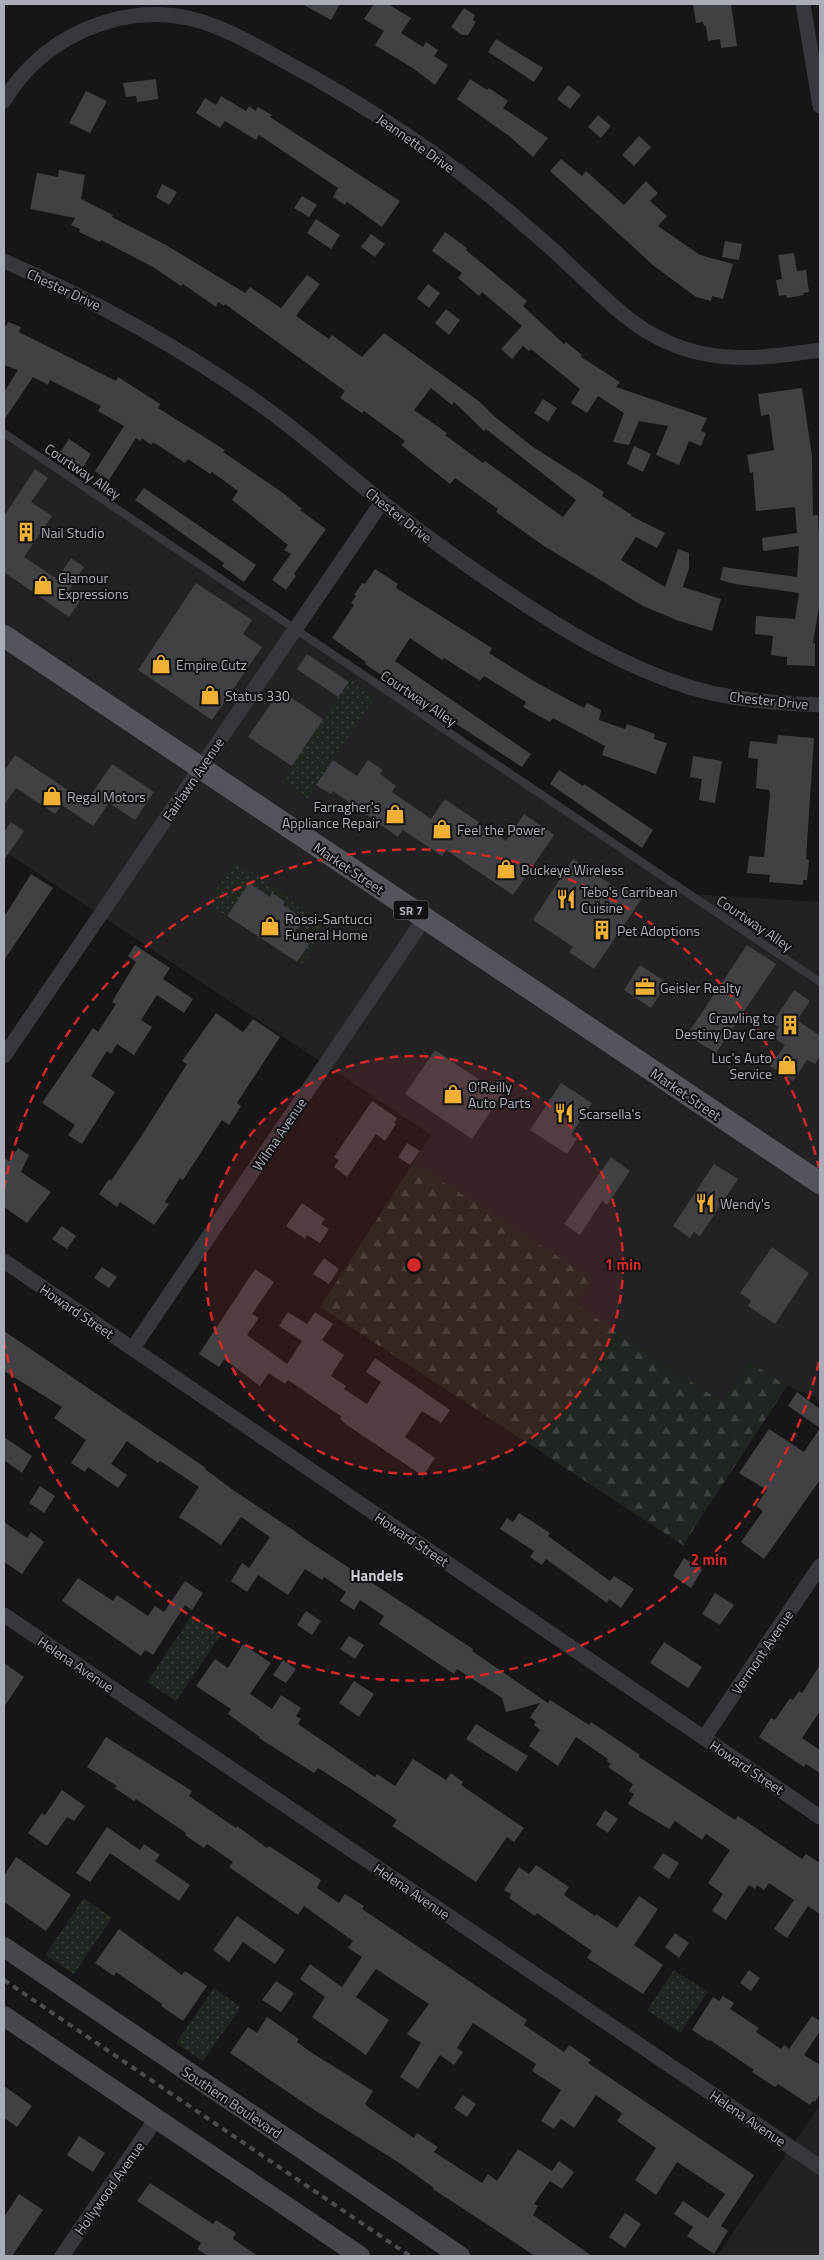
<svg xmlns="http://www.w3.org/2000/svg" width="824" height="2260" viewBox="0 0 824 2260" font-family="'Titillium Web',sans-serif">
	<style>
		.built { fill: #222225 }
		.grass { fill: url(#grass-dots) }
		.forest { fill: url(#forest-firs) }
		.building { fill: #404145; fill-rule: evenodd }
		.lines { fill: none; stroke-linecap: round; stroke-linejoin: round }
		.lane { stroke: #37383d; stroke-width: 8 }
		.street { stroke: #37383d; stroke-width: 15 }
		.secondary { stroke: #45474d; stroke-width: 20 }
		.primary { stroke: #53555c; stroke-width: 22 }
		.rail { stroke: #4a4c52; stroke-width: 4; stroke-dasharray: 6 5; stroke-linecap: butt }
		.ring { fill: none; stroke: #d62828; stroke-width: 2.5; stroke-dasharray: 9 6 }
		.labels { text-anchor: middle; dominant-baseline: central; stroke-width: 4; stroke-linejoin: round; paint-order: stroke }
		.shield { fill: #111113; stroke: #7b7e86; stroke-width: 1 }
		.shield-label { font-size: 12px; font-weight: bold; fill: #a8adb8 }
		.street-label { font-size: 14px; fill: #a8adb8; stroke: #111113 }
		.poi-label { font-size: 14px; fill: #a8adb8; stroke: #111113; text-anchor: start }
		.neighbourhood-label { font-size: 15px; font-weight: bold; fill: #c9ccd4; stroke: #111113 }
		.centre { fill: #d62828; stroke: #111113; stroke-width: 2.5 }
		.ring-label { font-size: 15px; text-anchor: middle; font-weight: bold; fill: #d62828; stroke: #111113; stroke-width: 4; stroke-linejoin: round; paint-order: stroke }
	</style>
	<defs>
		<pattern id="grass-dots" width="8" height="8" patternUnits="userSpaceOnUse" patternTransform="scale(1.25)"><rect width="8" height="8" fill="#1e261f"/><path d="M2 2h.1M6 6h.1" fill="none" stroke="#3c433d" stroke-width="1.8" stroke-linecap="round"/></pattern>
		<pattern id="forest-firs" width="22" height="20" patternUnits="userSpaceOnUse" patternTransform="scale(1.25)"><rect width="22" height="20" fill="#1e261f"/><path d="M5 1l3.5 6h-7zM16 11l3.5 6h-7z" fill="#3c433d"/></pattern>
	</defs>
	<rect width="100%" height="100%" fill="#161618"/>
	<g class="built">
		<path d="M4,433l685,461 131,8v500l-7,-6 -26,-10 -104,159 -363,-238 111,-172 -427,-284z"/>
		<path d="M820,2105v151h-103z"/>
	</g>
	<g class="grass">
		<path d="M350,679l26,17 -69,103 -26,-18z"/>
		<path d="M235,861l94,64 -27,40 -5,-3 12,-18 -15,-11 9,-14 -20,-14 -11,-11 -2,3 -21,-14 -22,33 -20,-13z"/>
		<path d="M192,1615l29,20 -45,66 -29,-19z"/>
		<path d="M84,1898l28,20 -38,56 -29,-19z"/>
		<path d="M674,1970l34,22 -28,41 -33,-23z"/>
		<path d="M214,1988l27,19 -38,54 -27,-18z"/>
	</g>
	<path class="forest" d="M414,1163l178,116 -17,25 147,98 28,-40 37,24 -104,159 -363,-238z"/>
	<g class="building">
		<path d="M302,4h38l-9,16z"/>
		<path d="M374,4h14l23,14 -10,15 22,14 3,-5 12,8 -4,6 14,9 -13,20 -21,-16 -39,-24 9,-14 -20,-12z"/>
		<path d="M693,4h38l6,42 -16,2 -1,-9 -12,2 -2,-15h-2l-1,-4 -7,1z"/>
		<path d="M464,8l11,7 -2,5 3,2 -8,13h-6l-11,-8z"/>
		<path d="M496,39l47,29 -9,14 -46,-30z"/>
		<path d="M156,79l2,20 -21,3 -1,-6 -10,1 -3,-14z"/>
		<path d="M470,79l17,11 2,-2 19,13 -5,7 45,30 -15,19 -24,-21 -52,-37z"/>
		<path d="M568,85l13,10 -11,14 -13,-10z"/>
		<path d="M86,91l21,10 -17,32 -21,-10z"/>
		<path d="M221,96l25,15 3,-5 7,5 2,-4 14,8 -2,2 130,84 -18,26 -35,-25 -2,3 -12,-8 5,-9 -79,-53 -3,5 -31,-19 -5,7 -24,-15 9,-15 11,7z"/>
		<path d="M598,115l13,11 -10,12 -13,-11z"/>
		<path d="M639,136l12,11 -17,19 -12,-11z"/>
		<path d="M561,159l21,17 4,-5 38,34 22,-24 12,12 -8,8 17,15 -9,10 42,29 33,9 -10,35 -11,-3 -1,5 -15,-4 -42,-31 -104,-95z"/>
		<path d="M59,170l26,5 -4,24 32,16 -1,2 54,28 79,48 5,-6 31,21 26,-33 13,9 -24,32 33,23 3,-4 30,22 22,-24 96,69 15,15 38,30 71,45 -2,4 30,19 -1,1 34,17 -8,15 -21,-11 -15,23 44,27 13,-38 11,4v15l-6,19 38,12 -9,32 -33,-10 -36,-15 -99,-60 -48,-34 2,-3 -43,-31 -5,6 -49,-39 4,-4 -41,-30 -2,2 -22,-15 5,-7 -120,-87 -1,2 -6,-4 -2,5 -33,-23 -2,2 -28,-19 -52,-27 -1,2 -21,-10 1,-3 -9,-4 4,-7 -45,-9 7,-36 21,4zM431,388l21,17 2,-3 30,29 2,-2 90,71 -13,17 -78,-56 -2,2 -38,-28 2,-2 -33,-23z"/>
		<path d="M162,184l15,8 -8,13 -13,-8z"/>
		<path d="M302,196l15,9 -8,12 -15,-9z"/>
		<path d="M316,219l24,16 -9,14 -24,-16z"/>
		<path d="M445,232l22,16 -1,2 61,51 -4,5 41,38 2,-2 16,13 -1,2 39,25 -4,5 91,31 -6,13 5,2 -5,13 -12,-5 -10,24 -23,-10 12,-29 -29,-5 -10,24 -16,-3 11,-29 -26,-17 -11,17 -16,-10 9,-14 -49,-40 -2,2 -6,-5 -11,13 -11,-10 21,-23 -40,-34 -3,4 -21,-18 4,-5 -30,-22z"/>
		<path d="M371,234l14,10 -10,13 -14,-10z"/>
		<path d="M725,241l17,3 -3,16 -17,-3z"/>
		<path d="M794,253l3,18 9,-1 3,22 -6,1 1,2 -17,3 -1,-3 -7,1 -3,-16 6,-1 -4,-24z"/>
		<path d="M428,284l12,9 -11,15 -12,-10z"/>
		<path d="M446,309l14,11 -11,15 -14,-12z"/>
		<path d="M8,322l13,5 -2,5 97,49 2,-4 42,27 -2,4 67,42 -2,2 60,41 19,16 -2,1 26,19 -32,45 2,2 -10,14 -14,-10 19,-26 -7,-4 4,-5 -56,-45 6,-9 -26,-19 -2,2 -22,-15 -3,4 -32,-21 -2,3 -9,-7 -1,3 -5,-3 -27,42 -14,-9 29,-45 -26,-15 3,-5 -51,-26 -2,5 -15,-8 -29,43v-28l14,-22 -14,-5v-40l2,1z"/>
		<path d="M802,388l10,68 1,59h5l2,42v44l-7,42h2v23l-28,-1v-8l-16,-2 2,-19 -18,-2 1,-18 39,3 4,-26 -64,-9 -15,-4 3,-13 74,10 2,-31 -36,5 -1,-13 35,-5 -2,-26 -39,4 -3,-39 -3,1 -3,-18 27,-5 -5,-36 -8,2 -3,-22z"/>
		<path d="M543,399l14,9 -9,14 -14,-9z"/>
		<path d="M69,439l22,15 -9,15 -23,-15z"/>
		<path d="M634,446l17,8 -8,18 -16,-8z"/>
		<path d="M35,469l13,9 -17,24 21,14 -28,41 33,22 14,-21 13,9 -15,23 13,8 -13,19 -65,-45v-56z"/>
		<path d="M144,488l112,77 -12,17 -22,-16 2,-3 -89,-63z"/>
		<path d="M375,569l23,15 -2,4 96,60 -3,5 48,30 47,25 3,-5 14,7 -2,10 26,9 2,-5 28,10 -1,5 13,4 -11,31 -54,-19 3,-9 -52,-28 -3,4 -27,-15 3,-5 -42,-26 -4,5 -36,-23 -2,2 -32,-22 -15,23 136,93 -9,13 -157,-103 1,-2 -34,-24 22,-33 -3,-2 5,-7 -2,-1 8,-12 3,1z"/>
		<path d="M196,583l56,37 -9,14 19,13 -50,73 -74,-50z"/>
		<path d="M307,654l42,28 -11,15 -41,-28z"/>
		<path d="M280,690l43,29 -31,47 -44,-29z"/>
		<path d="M778,735l36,3 -8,121 3,1 -2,20h-4v5l-34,-3 1,-7 -23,-2 2,-17 15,1 6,-62 -1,-5 -13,-2 2,-29 -10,-1 2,-17 27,3z"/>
		<path d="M15,755l71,47 26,-38 42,28 -19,28 -26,-17 -16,23 -31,-21 -7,9 -39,-26 -12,17v-34z"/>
		<path d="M693,756l29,5 -7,42 -16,-3 3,-21 -12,-2z"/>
		<path d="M333,760l24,16 11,-16 15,10 -3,4 16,12 -4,6 39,27 14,-20 61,42 18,-27 30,21 -41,60 -67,-45 -4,6 -39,-26 -5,7 -65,-46 -2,3 -15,-9z"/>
		<path d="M559,770l24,16 1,-2 69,46 -11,18 -92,-64z"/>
		<path d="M11,822l13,9 -20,29v-28z"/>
		<path d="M573,859l46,31 5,-6 19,13 -49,72 -25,-17 4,-5 -40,-27z"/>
		<path d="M31,874l22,14 -49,72v-43z"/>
		<path d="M249,883l21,14 2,-4 13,9 -2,3 20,14 -9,14 15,11 -12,18 -70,-46z"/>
		<path d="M135,945l35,23 -7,11 30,20 -9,14 -27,-18 -16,25 11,7 -18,28 -17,-11 -6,10 -4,-3 -16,25 24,16 -33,52 -14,-9 7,-10 -33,-22 51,-75 5,4 18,-28 -4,-2 24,-40 -8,-6z"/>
		<path d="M747,945l29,19 -60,89 -29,-18z"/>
		<path d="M640,965l27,18 -16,25 -27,-18z"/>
		<path d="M794,990l16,11 -13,19 23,16v20l-5,8 -8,-4 -14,21 -23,-15 15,-21 -12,-8 6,-10 -7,-4z"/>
		<path d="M216,1013l27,19 10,-13 27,18 -43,66 4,3 -12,19 -7,-5 -39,60 -3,-2 -15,24 4,2 -15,21 -34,-23 -3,5 -18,-13 10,-15 2,2 33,-49 43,-68 -5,-3z"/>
		<path d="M435,1050l67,45 -30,44 -67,-45z"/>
		<path d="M561,1083l31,20 -21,32 6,4 -10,15 -37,-24z"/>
		<path d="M372,1101l25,17 -3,5 2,1 -11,17 -9,-7 -29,43 -13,-10 5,-7 -5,-3z"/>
		<path d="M407,1143l13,8 -10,14 -12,-8z"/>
		<path d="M18,1148l11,7 -8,17 30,20 -24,31 -23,-16v-49l5,3z"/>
		<path d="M611,1157l19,14 -23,34 -5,-4 -22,34 -16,-11z"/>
		<path d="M714,1164l24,15 -38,57 -6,-4 -4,6 -17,-12z"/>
		<path d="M302,1203l23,16 -4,5 8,5 -9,14 -13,-8 -2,4 -19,-13z"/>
		<path d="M62,1226l14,10 -9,13 -15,-10z"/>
		<path d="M772,1247l37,26 -34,51 -27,-18 3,-5 -11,-8z"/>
		<path d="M324,1258l15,11 -10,15 -16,-10z"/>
		<path d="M102,1267l15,10 -8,11 -15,-10z"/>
		<path d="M255,1269l19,13 -22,32 7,4 -12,17 40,29 15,-23 -23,-15 9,-14 19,12 8,-12 18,12 -11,16 22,15 -13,21 15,10 -2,3 23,15 14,-22 -15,-10 9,-14 75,52 -9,13 -19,-12 -17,26 30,21 -12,18 -76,-51 -7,-6 2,-2 -54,-37 -3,4 -16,-11 -9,13 -36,-27 -5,8 -20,-13z"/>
		<path d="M4,1331l202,137 -1,1 28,21 63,42 6,5 171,112 -1,2 76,52 2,-3 39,25 2,-3 49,33 -1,2 96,63 3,-4 64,43 4,-5 14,9v51l-12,-8 -21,32 -13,-9 20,-29 -25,-17 -5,7 -7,-5 -2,4 -6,-4 -23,35 -14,-9 11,-17 -15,-11 22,-33 -24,-16 -4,6 -27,-19 -6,8 -41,-25 6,-10 -5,-3 4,-7 -25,-17 3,-3 -4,-3 1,-2 -32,-22 -18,29 -29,-20 11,-16 -6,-5 2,-3 -6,-5 10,-14 -34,9 -4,-14 -45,-29 -3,5 -75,-50 5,-8 -24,-16 -6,10 -14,-9 6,-9 -22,-15 -2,3 -17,-11 -17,26 -30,-20 -11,17 -16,-11 11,-18 7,5 21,-31 -29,-20 -20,28 -28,-19 -14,-9 20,-30 -39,-26 -2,2 -31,-22 -16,23 16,11 -9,13 -30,-21 -3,5 -14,-9 15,-23 -32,-22 8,-11 -58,-36z"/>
		<path d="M797,1392l23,17v71l-56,79 -23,-17 22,-31 -7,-5 11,-16 -28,-17 30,-44 35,23 16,-24 -32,-22z"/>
		<path d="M4,1437l28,19 -10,17 -18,-13z"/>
		<path d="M40,1486l15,10 -11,17 -15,-10z"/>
		<path d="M519,1513l31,20 -2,3 62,45 4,-5 20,13 -13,19 -12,-9 -2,4 -61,-44 -4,6 -12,-8 4,-6 -34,-22 7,-11 6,4z"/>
		<path d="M4,1522l23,16 4,-6 13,10 -22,32 -18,-12z"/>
		<path d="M684,1558l18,12 -11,18 -18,-12z"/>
		<path d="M78,1578l35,23 4,-6 31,21 7,-10 9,6 21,-31 18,12 -11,17 -7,-5 -32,50 -8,-5 -4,6 -79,-55z"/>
		<path d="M715,1593l19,12 -14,20 -18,-11z"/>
		<path d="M306,1611l15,10 -9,14 -15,-10z"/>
		<path d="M349,1636l15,9 -9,14 -15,-10z"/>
		<path d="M664,1642l38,25 -14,21 -38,-25z"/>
		<path d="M243,1644l28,19 -21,31 22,15 9,-14 20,13 -5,8 5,3 -3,5 77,53 2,-3 18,12 18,-27 33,21 5,-7 12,9 -2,3 63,43 -10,14 -7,-5 -31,45 -84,-56 5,-6 -46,-31 -33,-21 -4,5 -55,-35 1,-1 -32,-23 3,-5 -35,-23 19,-27 13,9z"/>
		<path d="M283,1660l13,9 -10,14 -13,-8z"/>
		<path d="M4,1663l20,14 -20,30z"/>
		<path d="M820,1665v46l-18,27 18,12v23l-14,-9 -2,3 -45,-30 12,-19 4,2 15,-22 3,2 6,-9 3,2z"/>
		<path d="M354,1681l20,13 -15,23 -20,-14z"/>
		<path d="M476,1724l52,32 -11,16 -51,-33z"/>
		<path d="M106,1737l86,54 -3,5 47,32 1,-2 30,22 2,-2 52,34 -4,8 22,15 6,-9 19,12 -2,3 165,111 -3,5 40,27 5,-7 22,15 -3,3 166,112 -33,51 7,5 -14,23 -27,-18 6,-9 -19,-13 9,-13 25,17 17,-24 -48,-32 -21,33 -21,-15 21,-32 -39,-27 5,-8 -26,-18 -22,33 -13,-9 -7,10 -13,-8 20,-31 -29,-19 4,-7 -63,-41 -16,25 6,4 -9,13 -14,-10 -22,34 -18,-12 21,-34 -14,-9 22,-30 -53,-35 -20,28 33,23 -23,35 -54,-38 13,-20 -25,-18 10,-15 32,23 20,-30 -14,-9 5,-7 -49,-35 -6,9 -69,-48 4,-5 -26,-18 -3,4 -19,-13 1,-2 -50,-34 -2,2 -19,-13 2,-2 -30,-19z"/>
		<path d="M62,1790l23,16 -11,15 -7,-4 -20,29 -19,-13 14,-20 3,2z"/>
		<path d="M605,1810l13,9 -10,14 -12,-8z"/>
		<path d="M107,1827l33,23 4,-6 16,11 -5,6 35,24 -11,16 -69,-48 -20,29 -14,-9z"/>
		<path d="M663,1853l16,10 -10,16 -16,-11z"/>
		<path d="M16,1857l55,38 -25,36 -42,-29v-26z"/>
		<path d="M536,1865l33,22 -5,8 31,21 1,-2 21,14 22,-32 19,13 -24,36 29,20 -20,29 -56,-36 5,-7 -32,-22 -23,-16 -2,3 -26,-18 2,-4 -7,-4 15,-23 10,7z"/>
		<path d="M237,1916l48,34 -10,14 -32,-22 -14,20 -16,-12z"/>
		<path d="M119,1929l63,46 3,-4 22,15 -24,35 -22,-15 1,-2 -46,-32 -2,4 -19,-13z"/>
		<path d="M675,1933l14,10 -10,15 -14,-11z"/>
		<path d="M749,1970l11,8 -9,13 -11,-8z"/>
		<path d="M276,1981l18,12 -13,19 -19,-12z"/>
		<path d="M723,1996l11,7 -4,6 29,19 -3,4 25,17 3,-4 5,4 23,-33 8,5v10l-16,24 16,10v29l-5,8 -2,-1 -3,4 -32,-21 -3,3 -23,-15 2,-2 -44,-30 -1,1 -17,-11 21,-33 6,4z"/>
		<path d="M267,2017l32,22 -2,3 12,9 64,40 -8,13 3,3 46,31 3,-5 21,14 -4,5 48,31 6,-9 9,7 21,-32 34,22 7,-10 15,11 -12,17 -12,-8 -16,23 4,2 -5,9 59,41h-57l-102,-67 1,-1 -36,-26 -82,-51 -86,-58 18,-26 9,6z"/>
		<path d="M4,2086l28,20 -15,21 -13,-9z"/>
		<path d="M463,2095l13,9 -9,13 -13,-9z"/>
		<path d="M79,2136l26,17 -12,19 -26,-17z"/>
		<path d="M150,2183l63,41 3,-4 20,13 -3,6 25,17h-50l-11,-7 4,-6 -64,-42z"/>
		<path d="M19,2194l24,16 -31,46h-8v-39z"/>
		<path d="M625,2213l16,11 -16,24 -16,-11z"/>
	</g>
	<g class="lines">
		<path class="lane" d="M4,433l816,549"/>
		<g class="street">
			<path d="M803,4l17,102"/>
			<path d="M4,101c36,-62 113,-98 184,-83 35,8 65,26 96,43 81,44 160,95 230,155 18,16 37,31 54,48 31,28 59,60 97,77 51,24 102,17 155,9"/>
			<path d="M4,261c96,42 187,92 271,154 37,28 71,58 107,87 40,32 81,61 123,89 58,39 117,75 184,96 42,13 87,16 131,18"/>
			<path d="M4,1056l378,-554"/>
			<path d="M4,1261l816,556"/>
			<path d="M133,1348l291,-429"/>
			<path d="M4,1615l816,552"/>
			<path d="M704,1738l116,-172"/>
			<path d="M62,2256l94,-137"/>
		</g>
		<g class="secondary">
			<path d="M4,1947l456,309"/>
			<path d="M4,2016l356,240"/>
		</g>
		<path class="primary" d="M4,636l816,547"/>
		<path class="rail" d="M4,1980l406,276"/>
	</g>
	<circle cx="414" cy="1265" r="209" fill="#d62828" fill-opacity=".12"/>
	<g class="ring">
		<circle cx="414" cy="1265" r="209"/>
		<path d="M819 1362A417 417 0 0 1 4 1341M4 1189A417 417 0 0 1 819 1168"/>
	</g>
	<defs>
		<symbol id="building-bare" viewBox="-9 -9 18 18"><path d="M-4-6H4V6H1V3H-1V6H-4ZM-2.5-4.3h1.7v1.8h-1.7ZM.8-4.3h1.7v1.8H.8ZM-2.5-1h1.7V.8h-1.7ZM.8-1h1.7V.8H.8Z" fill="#f2b134" stroke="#111113" stroke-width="2.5" paint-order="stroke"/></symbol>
		<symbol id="shop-bare" viewBox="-9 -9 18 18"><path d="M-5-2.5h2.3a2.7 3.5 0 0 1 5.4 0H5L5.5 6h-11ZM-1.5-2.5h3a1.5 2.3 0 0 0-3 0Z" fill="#f2b134" stroke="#111113" stroke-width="2.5" paint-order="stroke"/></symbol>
		<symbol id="restaurant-bare" viewBox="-9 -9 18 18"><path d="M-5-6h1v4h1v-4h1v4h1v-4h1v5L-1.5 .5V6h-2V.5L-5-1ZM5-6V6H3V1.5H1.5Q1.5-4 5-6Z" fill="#f2b134" stroke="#111113" stroke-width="2.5" paint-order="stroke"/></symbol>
		<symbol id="office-bare" viewBox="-9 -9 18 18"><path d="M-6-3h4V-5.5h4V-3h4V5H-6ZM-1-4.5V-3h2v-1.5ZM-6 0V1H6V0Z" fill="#f2b134" stroke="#111113" stroke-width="2.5" paint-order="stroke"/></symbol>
	</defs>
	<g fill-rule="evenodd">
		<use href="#building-bare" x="12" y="518" width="28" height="28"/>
		<use href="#shop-bare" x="29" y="571" width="28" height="28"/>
		<use href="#shop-bare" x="147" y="650" width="28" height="28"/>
		<use href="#shop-bare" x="196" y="681" width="28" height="28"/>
		<use href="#shop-bare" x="38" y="782" width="28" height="28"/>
		<use href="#shop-bare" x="381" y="800" width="28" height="28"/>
		<use href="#shop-bare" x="428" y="815" width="28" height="28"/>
		<use href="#shop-bare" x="492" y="855" width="28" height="28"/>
		<use href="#restaurant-bare" x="552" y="885" width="28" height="28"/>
		<use href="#shop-bare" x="256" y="912" width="28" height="28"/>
		<use href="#building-bare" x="588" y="916" width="28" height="28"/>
		<use href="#office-bare" x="631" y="973" width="28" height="28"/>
		<use href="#building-bare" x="776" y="1011" width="28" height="28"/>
		<use href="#shop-bare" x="773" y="1051" width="28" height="28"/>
		<use href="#shop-bare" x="439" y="1080" width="28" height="28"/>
		<use href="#restaurant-bare" x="550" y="1099" width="28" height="28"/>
		<use href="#restaurant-bare" x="691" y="1189" width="28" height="28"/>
	</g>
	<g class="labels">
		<rect class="shield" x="393.5" y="900.5" width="35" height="19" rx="4"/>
		<g class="shield-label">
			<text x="411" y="910">SR 7</text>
		</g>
		<g class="street-label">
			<text transform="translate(416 143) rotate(35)">Jeannette Drive</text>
			<text transform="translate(64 289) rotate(25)">Chester Drive</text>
			<text transform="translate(83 471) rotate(34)">Courtway Alley</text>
			<text transform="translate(399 515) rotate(38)">Chester Drive</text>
			<text transform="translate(419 698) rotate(34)">Courtway Alley</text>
			<text transform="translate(769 700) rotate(6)">Chester Drive</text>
			<text transform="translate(193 779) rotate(-56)">Fairlawn Avenue</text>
			<text transform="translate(349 868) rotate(34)">Market Street</text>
			<text transform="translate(755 923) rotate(34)">Courtway Alley</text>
			<text transform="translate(686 1094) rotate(34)">Market Street</text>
			<text transform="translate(279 1134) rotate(-56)">Wilma Avenue</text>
			<text transform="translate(77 1311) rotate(34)">Howard Street</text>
			<text transform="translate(412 1539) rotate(34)">Howard Street</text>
			<text transform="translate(762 1652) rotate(-56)">Vermont Avenue</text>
			<text transform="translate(76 1664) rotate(34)">Helena Avenue</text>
			<text transform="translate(747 1767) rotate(34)">Howard Street</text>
			<text transform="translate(412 1891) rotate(34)">Helena Avenue</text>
			<text transform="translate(232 2102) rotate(34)">Southern Boulevard</text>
			<text transform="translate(748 2118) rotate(34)">Helena Avenue</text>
			<text transform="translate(109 2188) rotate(-55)">Hollywood Avenue</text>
		</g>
		<g class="poi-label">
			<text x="41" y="532">Nail Studio</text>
			<text x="58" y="577">Glamour<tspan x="58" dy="16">Expressions</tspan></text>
			<text x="176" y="664">Empire Cutz</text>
			<text x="225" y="695">Status 330</text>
			<text x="67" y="796">Regal Motors</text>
			<text x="380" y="806" text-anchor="end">Farragher's<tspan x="380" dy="16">Appliance Repair</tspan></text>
			<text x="457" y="829">Feel the Power</text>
			<text x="521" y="869">Buckeye Wireless</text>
			<text x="581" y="891">Tebo's Carribean<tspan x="581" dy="16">Cuisine</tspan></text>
			<text x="285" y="918">Rossi-Santucci<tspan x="285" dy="16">Funeral Home</tspan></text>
			<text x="617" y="930">Pet Adoptions</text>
			<text x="660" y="987">Geisler Realty</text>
			<text x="775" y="1017" text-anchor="end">Crawling to<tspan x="775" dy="16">Destiny Day Care</tspan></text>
			<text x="772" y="1057" text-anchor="end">Luc's Auto<tspan x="772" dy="16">Service</tspan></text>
			<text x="468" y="1086">O'Reilly<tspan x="468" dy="16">Auto Parts</tspan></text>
			<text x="579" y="1113">Scarsella's</text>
			<text x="720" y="1203">Wendy's</text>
		</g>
		<g class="neighbourhood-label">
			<text x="377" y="1575">Handels</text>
		</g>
	</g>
	<circle cx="414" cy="1265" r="8" class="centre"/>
	<g class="ring-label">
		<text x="623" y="1270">1 min</text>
		<text x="709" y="1565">2 min</text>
	</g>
	<rect width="824" height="2260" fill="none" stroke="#a8adb8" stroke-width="10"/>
</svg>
